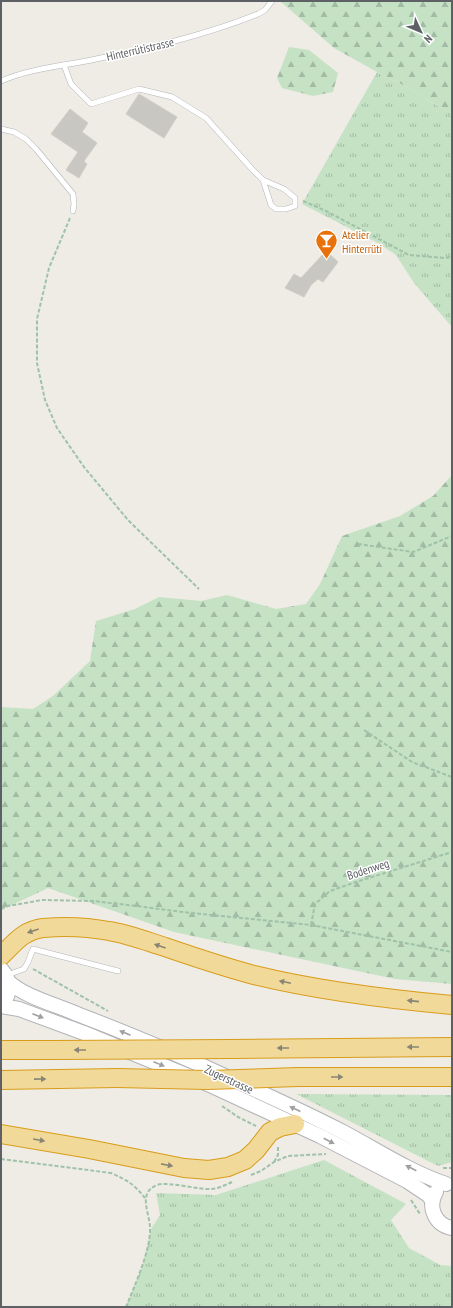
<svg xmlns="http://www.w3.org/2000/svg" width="453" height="1308" viewBox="0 0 453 1308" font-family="'PT Sans Narrow',sans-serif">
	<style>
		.grass { fill: url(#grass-tufts) }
		.forest { fill: url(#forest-firs) }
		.building { fill: #c9c7c2; stroke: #d2cdc4 }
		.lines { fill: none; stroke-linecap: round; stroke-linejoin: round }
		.lane-casing { stroke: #b2b5b9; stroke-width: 6 }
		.secondary-casing { stroke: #b2b4b8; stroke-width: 16 }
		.highway-casing { stroke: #d99c1a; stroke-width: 20 }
		.path { stroke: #9fc2a9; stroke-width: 2; stroke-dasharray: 4 2; stroke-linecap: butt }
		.lane { stroke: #fff; stroke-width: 5 }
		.secondary { stroke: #fff; stroke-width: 14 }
		.highway { stroke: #f1da99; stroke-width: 18 }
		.highway-bridge-casing { stroke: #d99c1a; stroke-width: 20; stroke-linecap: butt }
		.highway-bridge { stroke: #f1da99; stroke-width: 18 }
		.oneway { fill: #898574 }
		.oneway2 { fill: #9ea0a2 }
		.labels { text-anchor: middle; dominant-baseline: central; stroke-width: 3; stroke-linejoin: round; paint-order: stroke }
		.street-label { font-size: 12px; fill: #5d6064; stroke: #fff }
		.food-label { font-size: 12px; fill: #c56008; stroke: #fff; text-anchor: start }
	</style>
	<defs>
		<pattern id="grass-tufts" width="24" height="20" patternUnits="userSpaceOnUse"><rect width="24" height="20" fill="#c5e2c5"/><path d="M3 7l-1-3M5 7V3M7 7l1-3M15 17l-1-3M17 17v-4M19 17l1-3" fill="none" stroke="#a3bba4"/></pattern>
		<pattern id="forest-firs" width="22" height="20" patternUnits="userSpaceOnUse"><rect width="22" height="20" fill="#c5e2c5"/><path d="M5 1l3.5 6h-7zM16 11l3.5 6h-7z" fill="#a3bba4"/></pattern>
	</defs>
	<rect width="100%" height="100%" fill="#eeece5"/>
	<g class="grass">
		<path d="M377,72l28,14 31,19 16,8v214l-38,-44 -18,-28 -18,-12 -76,-39z"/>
		<path d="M296,1094l156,1v67l-14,4z"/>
		<path d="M324,1160l82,44 -15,16 18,28 31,17 12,1v41h-326l16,-40 5,-19 4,-19 9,-14 -4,-22 60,2z"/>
	</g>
	<g class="forest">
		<path d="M280,1h172v112l-16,-8 -31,-19 -28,-14 -43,-24z"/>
		<path d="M289,47l20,3 29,23 -5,19 -20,4 -31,-8 -5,-10z"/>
		<path d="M452,475v509l-57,-5 -221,-47 -126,-44 -47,22v-203l32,2 20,-13 37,-35 6,-40 39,-12 24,-12 42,4 26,-6 49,14 30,-5 14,-20 22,-48 58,-20 33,-20z"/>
	</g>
	<g class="building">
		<path d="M139,94l38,23 -13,21 -38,-24z"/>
		<path d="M70,109l18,14 -6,9 15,11 -13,18 3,3 -8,14 -13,-8 12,-18 -27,-18z"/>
		<path d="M326,251l12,11 -15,20 -5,-3 -7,6 -7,12 -19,-9 9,-14 7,4z"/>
	</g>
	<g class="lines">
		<defs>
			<g id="lane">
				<path d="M64,65l7,19 20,20 48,-15 33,8 34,21 46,51 11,11 8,25 5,4h10l9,-3v-8l-11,-9 -21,-9"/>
				<path d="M1,81c30,-13 63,-15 95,-22 54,-11 110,-24 162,-45l7,-4 7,-9"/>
				<path d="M1,129l13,3 12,7 10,10 37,45 1,10 -1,7"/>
				<path d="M7,975l17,-6 4,-7 5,-13 85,22"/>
			</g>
			<g id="secondary">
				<path d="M1,969c11,12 10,25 0,37"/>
				<path d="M9,982c16,15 48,23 68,32 42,16 83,33 124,51 47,22 96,43 142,67 34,18 67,40 103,52"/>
				<path d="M1,1006l18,3 65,24 126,52 110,51 87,45 21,14 4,5"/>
				<path d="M436,1192c-9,15 -1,33 16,36"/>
			</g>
			<g id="highway">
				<path d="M1,956c14,-13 21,-25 42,-28 21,-2 45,-1 66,3 19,3 37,10 56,16 29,10 59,20 89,28 65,16 131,24 198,30"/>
				<path d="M231,1049l221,-2"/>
				<path d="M1,1050h53"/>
				<path d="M298,1077h154"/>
				<path d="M1,1080l116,-2"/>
				<path d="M1,1134l88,15 95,19 25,2 19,-3 17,-7 11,-10 14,-18 10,-5 15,-3"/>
			</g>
		</defs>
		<use href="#lane" class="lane-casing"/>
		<use href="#secondary" class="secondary-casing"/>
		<use href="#highway" class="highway-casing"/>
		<g class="path">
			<path d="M303,201l23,10 83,44 36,3 7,-1"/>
			<path d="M70,218l-21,50 -12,51v44l8,37 12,28 27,39 44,53 71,69"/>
			<path d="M358,544l55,8 39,-16"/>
			<path d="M364,730l48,32 40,15"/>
			<path d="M1,909l7,-3 34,-6 51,1 44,5 45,6 129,13 141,27"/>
			<path d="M311,925l4,-21 15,-13 26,-9 96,-30"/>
			<path d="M33,969l75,42"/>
			<path d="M222,1106l16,11 18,9"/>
			<path d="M1,1159l110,14c16,7 23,11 34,25"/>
			<path d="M274,1162l4,-7v-9"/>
			<path d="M443,1168h9"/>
			<path d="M251,1175l10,-4 13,-9 14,-6 38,-2"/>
			<path d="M411,1200l9,14"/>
			<path d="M126,1307c8,-20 25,-57 24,-79 0,-15 -13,-35 7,-43 12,-4 41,5 55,4 7,-1 14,-4 20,-7"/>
		</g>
		<use href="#lane" class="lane"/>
		<use href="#secondary" class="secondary"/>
		<use href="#highway" class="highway"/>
		<defs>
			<g id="highway-bridge">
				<path d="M54,1050l177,-1"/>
				<path d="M117,1078l90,2 91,-3"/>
			</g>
		</defs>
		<use href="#highway-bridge" class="highway-bridge-casing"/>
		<use href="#highway-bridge" class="highway-bridge"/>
	</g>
	<defs><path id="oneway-solid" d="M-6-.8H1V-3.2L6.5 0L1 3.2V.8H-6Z"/></defs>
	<g class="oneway">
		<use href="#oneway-solid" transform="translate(33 931) rotate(161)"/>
		<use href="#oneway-solid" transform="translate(160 946) rotate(-161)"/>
		<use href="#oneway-solid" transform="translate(285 982) rotate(-168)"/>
		<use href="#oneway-solid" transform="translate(413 1001) rotate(-174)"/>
		<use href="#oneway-solid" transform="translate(413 1047) rotate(180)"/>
		<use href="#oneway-solid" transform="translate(283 1048) rotate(180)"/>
		<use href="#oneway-solid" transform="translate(80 1050) rotate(180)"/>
		<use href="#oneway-solid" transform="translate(337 1077)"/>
		<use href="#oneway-solid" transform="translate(40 1079) rotate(-1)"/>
		<use href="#oneway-solid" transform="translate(39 1140) rotate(10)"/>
		<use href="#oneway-solid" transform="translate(167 1165) rotate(11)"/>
	</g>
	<g class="oneway2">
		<use href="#oneway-solid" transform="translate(38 1016) rotate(21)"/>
		<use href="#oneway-solid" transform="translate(125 1033) rotate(-157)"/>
		<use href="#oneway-solid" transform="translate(159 1064) rotate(22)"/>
		<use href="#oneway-solid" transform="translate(295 1109) rotate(-155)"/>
		<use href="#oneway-solid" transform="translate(329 1141) rotate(28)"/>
		<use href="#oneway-solid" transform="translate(411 1168) rotate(-153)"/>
	</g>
	<defs>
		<symbol id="bar-pin" viewBox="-11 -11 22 30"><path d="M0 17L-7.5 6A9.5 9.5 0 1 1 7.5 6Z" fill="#e8710a" stroke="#fff"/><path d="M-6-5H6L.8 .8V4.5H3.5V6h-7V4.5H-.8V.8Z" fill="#fff"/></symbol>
	</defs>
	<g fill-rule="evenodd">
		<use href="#bar-pin" x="314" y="228" width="25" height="34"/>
	</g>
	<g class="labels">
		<g class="street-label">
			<text transform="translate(140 49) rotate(-13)">Hinterrütistrasse</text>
			<text transform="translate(368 869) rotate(-18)">Bodenweg</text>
			<text transform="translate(229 1079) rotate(25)">Zugerstrasse</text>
		</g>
		<g class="food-label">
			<text x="342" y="234">Atelier<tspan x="342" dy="14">Hinterrüti</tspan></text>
		</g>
	</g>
	<rect width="453" height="1308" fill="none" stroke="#5d6064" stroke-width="4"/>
	<g transform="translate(421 32) rotate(134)" stroke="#ffffff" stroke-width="3" paint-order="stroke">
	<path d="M0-3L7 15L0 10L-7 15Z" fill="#5d6064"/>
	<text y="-6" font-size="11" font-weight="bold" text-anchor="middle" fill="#5d6064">N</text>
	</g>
</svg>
